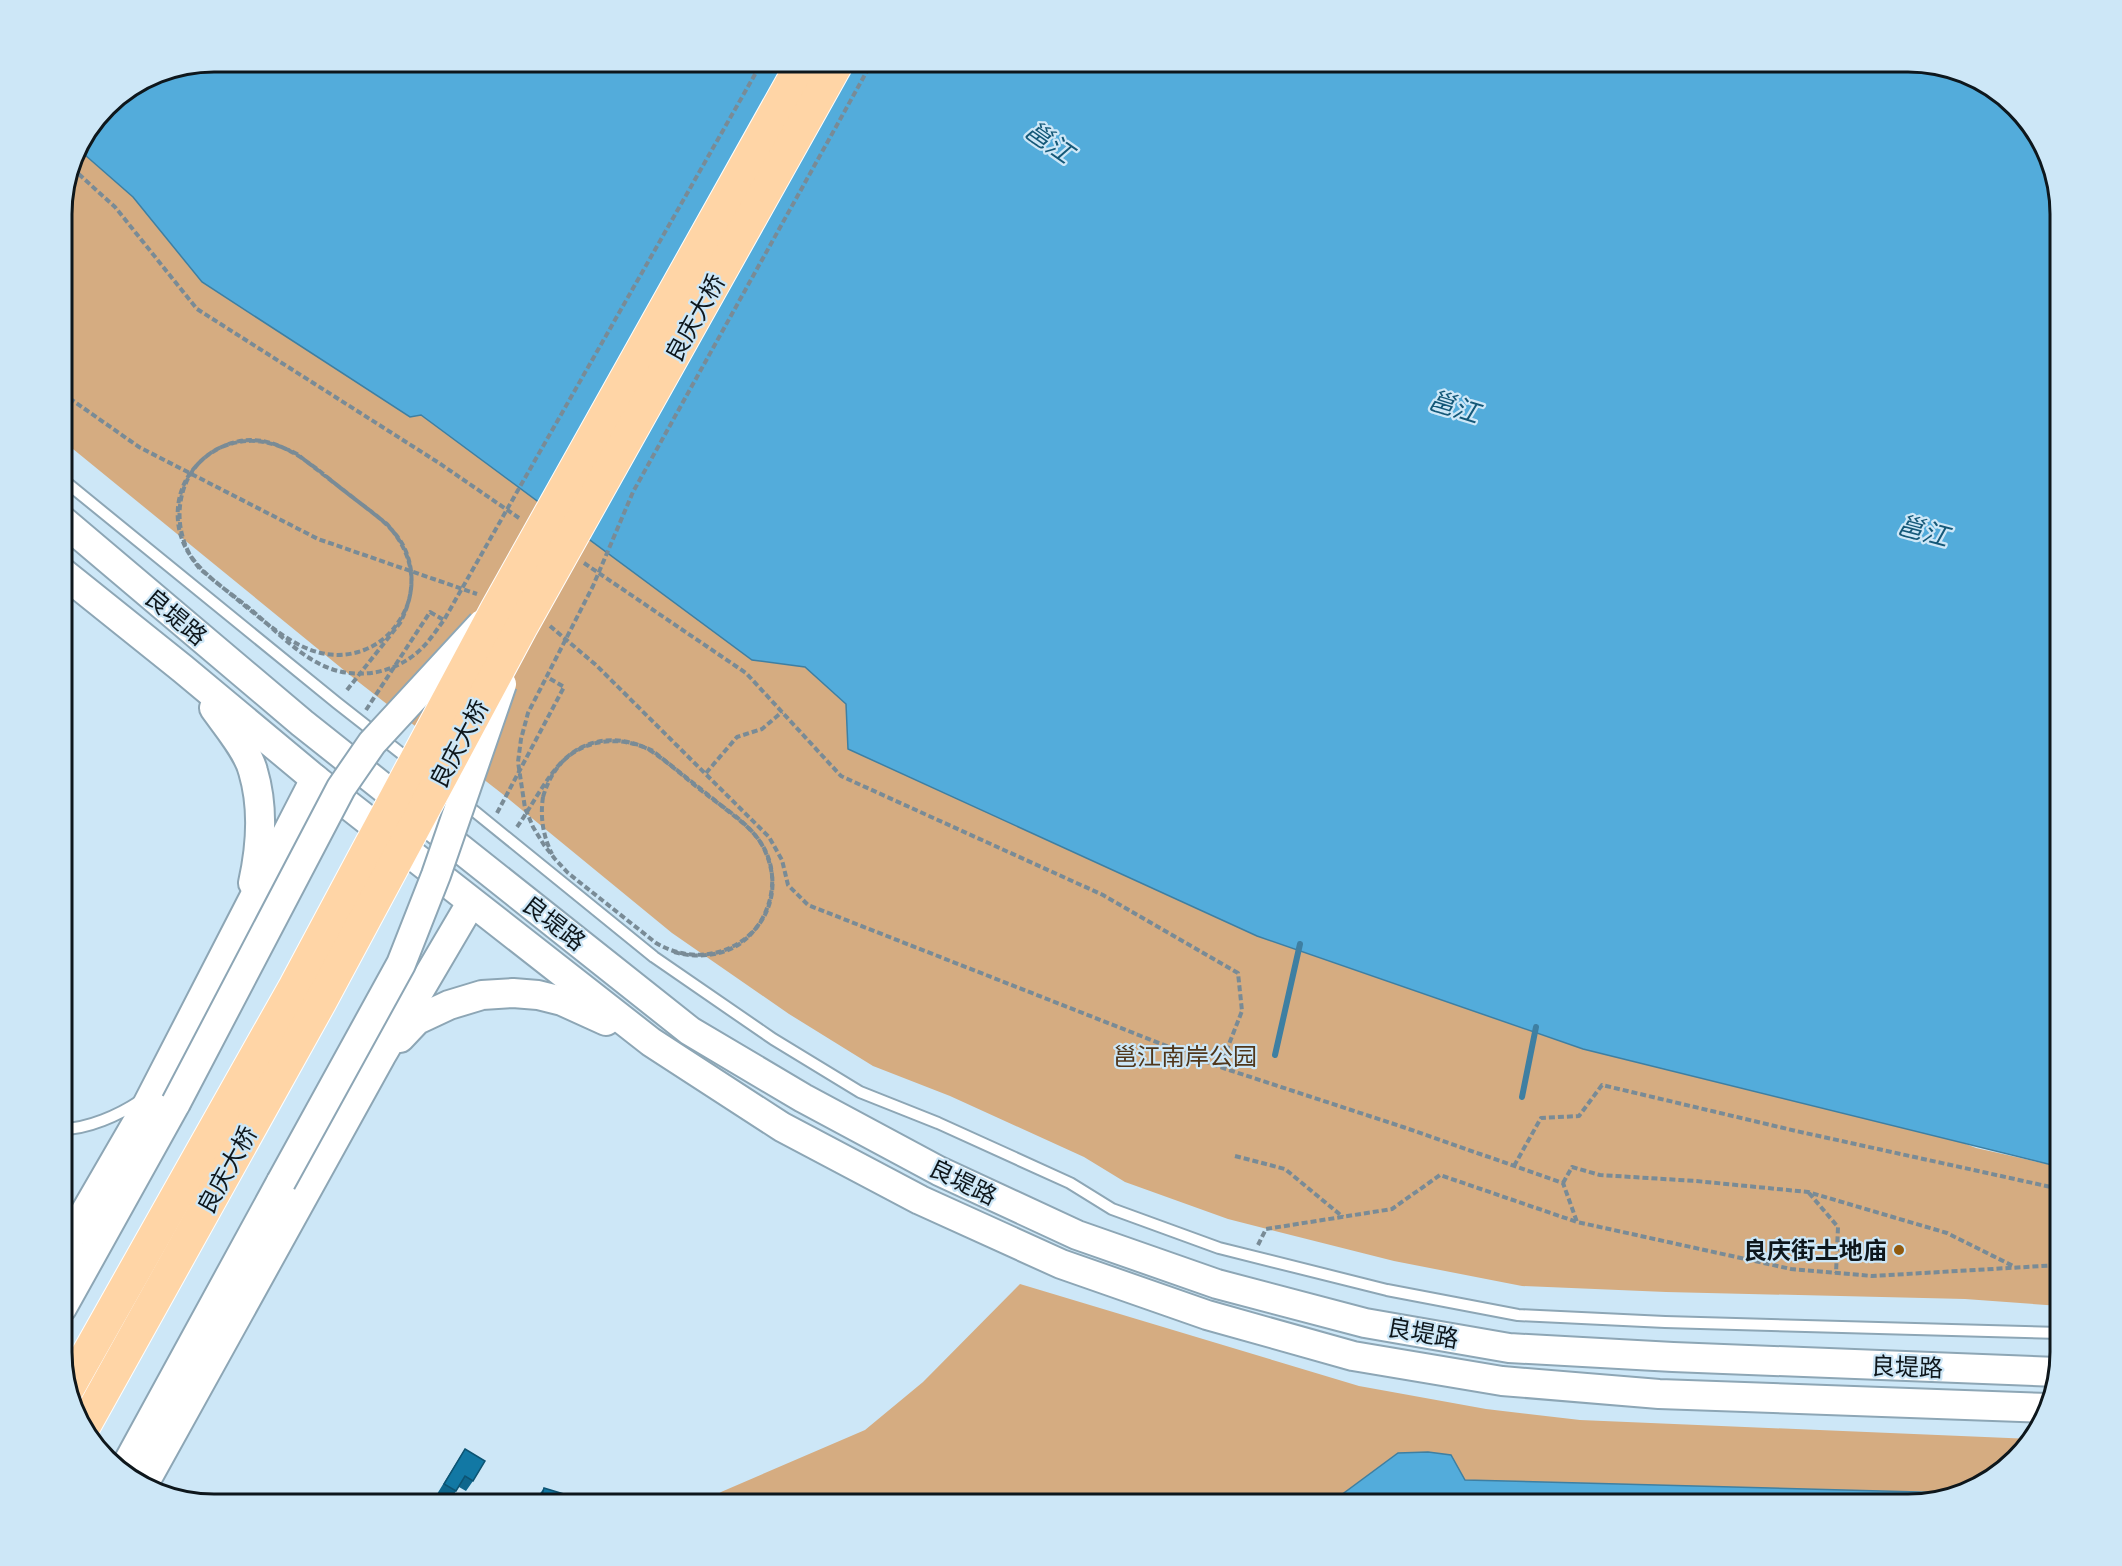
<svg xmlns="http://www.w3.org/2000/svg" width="2122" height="1566" viewBox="0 0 2122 1566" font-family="Jost,'Noto Sans SC',sans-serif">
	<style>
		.green { fill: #d5ac81 }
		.water { fill: #53acdb; stroke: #3e7fa2; stroke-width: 1.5 }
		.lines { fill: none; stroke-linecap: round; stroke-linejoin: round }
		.stream { stroke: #3e7fa2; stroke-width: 6 }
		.service-casing { stroke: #8da6b5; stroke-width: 14 }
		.secondary-casing { stroke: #8da6b5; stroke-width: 32 }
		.path { stroke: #798b96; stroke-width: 4; stroke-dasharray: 6 3; stroke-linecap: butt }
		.service { stroke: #fff; stroke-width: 10 }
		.secondary { stroke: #fff; stroke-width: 28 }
		.secondary-bridge-casing { stroke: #8da6b5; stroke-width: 32; stroke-linecap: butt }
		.primary-bridge-casing { stroke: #fff; stroke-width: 34; stroke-linecap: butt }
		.path-bridge { stroke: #798b96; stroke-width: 4; stroke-dasharray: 6 3; stroke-linecap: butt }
		.secondary-bridge { stroke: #fff; stroke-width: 28 }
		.primary-bridge { stroke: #ffd5a6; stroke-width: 32 }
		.wall { fill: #0f678d }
		.building { fill: #1278a4; stroke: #0d5473; stroke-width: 1.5 }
		.poi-dot { fill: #915b10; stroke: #cde7f7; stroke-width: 2 }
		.labels { text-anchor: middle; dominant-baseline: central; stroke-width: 4.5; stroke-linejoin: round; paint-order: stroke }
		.street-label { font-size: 24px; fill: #0e171c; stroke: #cde7f7 }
		.park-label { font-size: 24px; fill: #4f361a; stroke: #cde7f7 }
		.poi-label { font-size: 24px; font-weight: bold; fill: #0e171c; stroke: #cde7f7; text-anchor: end }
		.water-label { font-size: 26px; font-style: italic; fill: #145878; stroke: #cde7f7 }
		.rim { fill: none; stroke: #0e171c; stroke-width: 3 }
	</style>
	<rect width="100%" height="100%" fill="#cde7f7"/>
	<g class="green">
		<path d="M77,148l56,49 69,85 208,135 11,-2 331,245 53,7 41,37 1130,444 84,19v139l-95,-7 -299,-7 -144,-6 -128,-25 -166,-42 -103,-37 -41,-25 -134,-61 -77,-30 -84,-52 -117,-81 -167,-137 -149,-116 -294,-240v-236z"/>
		<path d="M1020,1284l339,102 127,23 94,11 452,19 -3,5 -53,45 -68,15h-1203l16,-12 144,-62 58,-48z"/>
	</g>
	<g class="water">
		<path d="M214,62h1694l49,8 43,23 45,53 15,68v953l-477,-118 -326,-113 -409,-187 -2,-45 -41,-37 -53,-7 -331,-245 -11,2 -208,-135 -69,-85 -56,-49 36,-48 43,-27z"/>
		<path d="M1428,1452l23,3 14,25 492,13 -49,11h-579l69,-51z"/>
	</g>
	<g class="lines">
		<g class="stream">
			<path d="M1275,1055l25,-111"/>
			<path d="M1522,1097l14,-70"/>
		</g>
		<defs>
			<g id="service">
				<path d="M62,479l275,224 74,58"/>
				<path d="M463,802l191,155 119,82 87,53 78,31 132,60 42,26 107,39 168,42 131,25 147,7 395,11"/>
				<path d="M62,1129c26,0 57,-14 78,-28"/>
			</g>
			<g id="secondary">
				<path d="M62,520l240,203 388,308 113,67 136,73 138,64 140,49 148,39 144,25 164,9 384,15"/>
				<path d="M62,572l121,97 132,110 336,263 131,85 138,73 141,64 146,51 146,41 149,25 157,13 390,14"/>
				<path d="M214,708c12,17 34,43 39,63 11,37 8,76 0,112"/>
				<path d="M400,1038l17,-18 32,-15 33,-10 31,-2 25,2 24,6 44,20"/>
				<path d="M62,1252l84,-145 169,-328"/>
				<path d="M62,1308l114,-205"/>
				<path d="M122,1473l159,-291"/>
				<path d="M142,1484l7,-9 232,-419 90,-153"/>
			</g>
		</defs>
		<use href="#service" class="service-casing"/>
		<use href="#secondary" class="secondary-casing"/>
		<g class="path">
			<path d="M72,168l43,39 82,102 242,154 80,55"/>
			<path d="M62,393l77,54 179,92 159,55"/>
			<path d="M584,563l162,110 95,103 262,119 135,78 4,38 -22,56"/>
			<path d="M550,626l46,39 173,172 13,23 6,25 20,20 412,162 183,60 160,56 14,39 214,47 81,7 188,-11"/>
			<path d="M366,710l64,-98 14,8"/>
			<path d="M706,773l31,-36 25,-8 20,-17"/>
			<path d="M543,797c-3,20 0,39 9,57"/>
			<path d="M497,813l67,-126 -17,-10"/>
			<path d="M517,827c13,-18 30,-51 45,-65 25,-25 61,-26 91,-11 21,17 43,34 64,51 15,13 33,24 44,41 20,30 12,71 -14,95 -19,18 -49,21 -73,14"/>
			<path d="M1235,1156l50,13 58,48"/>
			<path d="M1514,1166l27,-48 38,-2 23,-31 194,46 264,58"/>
			<path d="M1563,1183l9,-16 28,8 96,6 112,11 139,41 68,34"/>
			<path d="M1809,1193l29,34 -2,46"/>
			<path d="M1258,1245l8,-16 126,-20 48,-34 137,47"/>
		</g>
		<use href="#service" class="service"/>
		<use href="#secondary" class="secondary"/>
		<defs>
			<g id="secondary-bridge">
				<path d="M176,1103l165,-315 31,-45 110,-119"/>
				<path d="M281,1182l120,-218 35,-89 66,-191"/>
			</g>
			<g id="primary-bridge">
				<path d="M69,1387l226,-401 201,-376 307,-548"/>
				<path d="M84,1427l237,-426 200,-373 317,-566"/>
			</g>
		</defs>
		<use href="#secondary-bridge" class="secondary-bridge-casing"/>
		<use href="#primary-bridge" class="primary-bridge-casing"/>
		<g class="path-bridge">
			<path d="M347,690l53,-67c19,-37 14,-68 -13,-99l-90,-70c-18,-9 -37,-16 -58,-12 -61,10 -77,84 -39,127 17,14 33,27 50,41 33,27 69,57 114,40 16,-6 28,-17 37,-32 13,-21 14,-48 3,-71 -12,-23 -37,-38 -57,-54 -35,-27 -73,-67 -121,-48 -17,7 -31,19 -40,35 -10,19 -11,42 -3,62 12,29 43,47 66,66 22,18 44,42 69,55 34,19 78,12 105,-16 8,-8 14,-18 21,-27l318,-558"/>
			<path d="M543,797c14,-49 59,-70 105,-48 19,12 36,28 54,42 21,17 52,34 63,60 32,70 -45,130 -109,92l-88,-70 -13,-14 -11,-14 -11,-18 -8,-19 -7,-46 3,-23 7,-26 65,-127 40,-94 239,-430"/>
		</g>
		<use href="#secondary-bridge" class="secondary-bridge"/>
		<use href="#primary-bridge" class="primary-bridge"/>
	</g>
	<g class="wall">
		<path d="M465,1449l8,32 -7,10 -7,-4 -10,14 -12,-7 21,-34z"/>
		<path d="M544,1488l53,16h-65z"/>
	</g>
	<g class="building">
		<path d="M465,1449l20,12 -12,20 -8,-5 -9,15 -12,-7z"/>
		<path d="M544,1488l53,16h-58z"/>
	</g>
	<circle class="poi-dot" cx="1899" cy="1250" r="6"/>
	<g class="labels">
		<g class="street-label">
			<text transform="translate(695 318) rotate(-61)">良庆大桥</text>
			<text transform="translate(176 617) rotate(40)">良堤路</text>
			<text transform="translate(459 744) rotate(-62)">良庆大桥</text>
			<text transform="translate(554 923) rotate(38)">良堤路</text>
			<text transform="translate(227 1170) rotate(-61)">良庆大桥</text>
			<text transform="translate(963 1182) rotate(26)">良堤路</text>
			<text transform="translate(1423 1333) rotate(10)">良堤路</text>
			<text transform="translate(1907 1367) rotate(2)">良堤路</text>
		</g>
		<g class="park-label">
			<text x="1185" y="1056">邕江南岸公园</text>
		</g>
		<g class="poi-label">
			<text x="1887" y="1250">良庆街土地庙</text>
		</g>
		<g class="water-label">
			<text transform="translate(1049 142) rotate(35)">邕江</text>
			<text transform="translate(1454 407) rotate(17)">邕江</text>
			<text transform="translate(1923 531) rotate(15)">邕江</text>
		</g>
	</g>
	<path d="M0 0H2122V1566H0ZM214 72H1908A142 142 0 0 1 2050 214V1352A142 142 0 0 1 1908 1494H214A142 142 0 0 1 72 1352V214A142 142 0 0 1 214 72Z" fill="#cde7f7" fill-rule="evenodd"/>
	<path class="rim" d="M214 72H1908A142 142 0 0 1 2050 214V1352A142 142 0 0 1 1908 1494H214A142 142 0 0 1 72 1352V214A142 142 0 0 1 214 72Z"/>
</svg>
